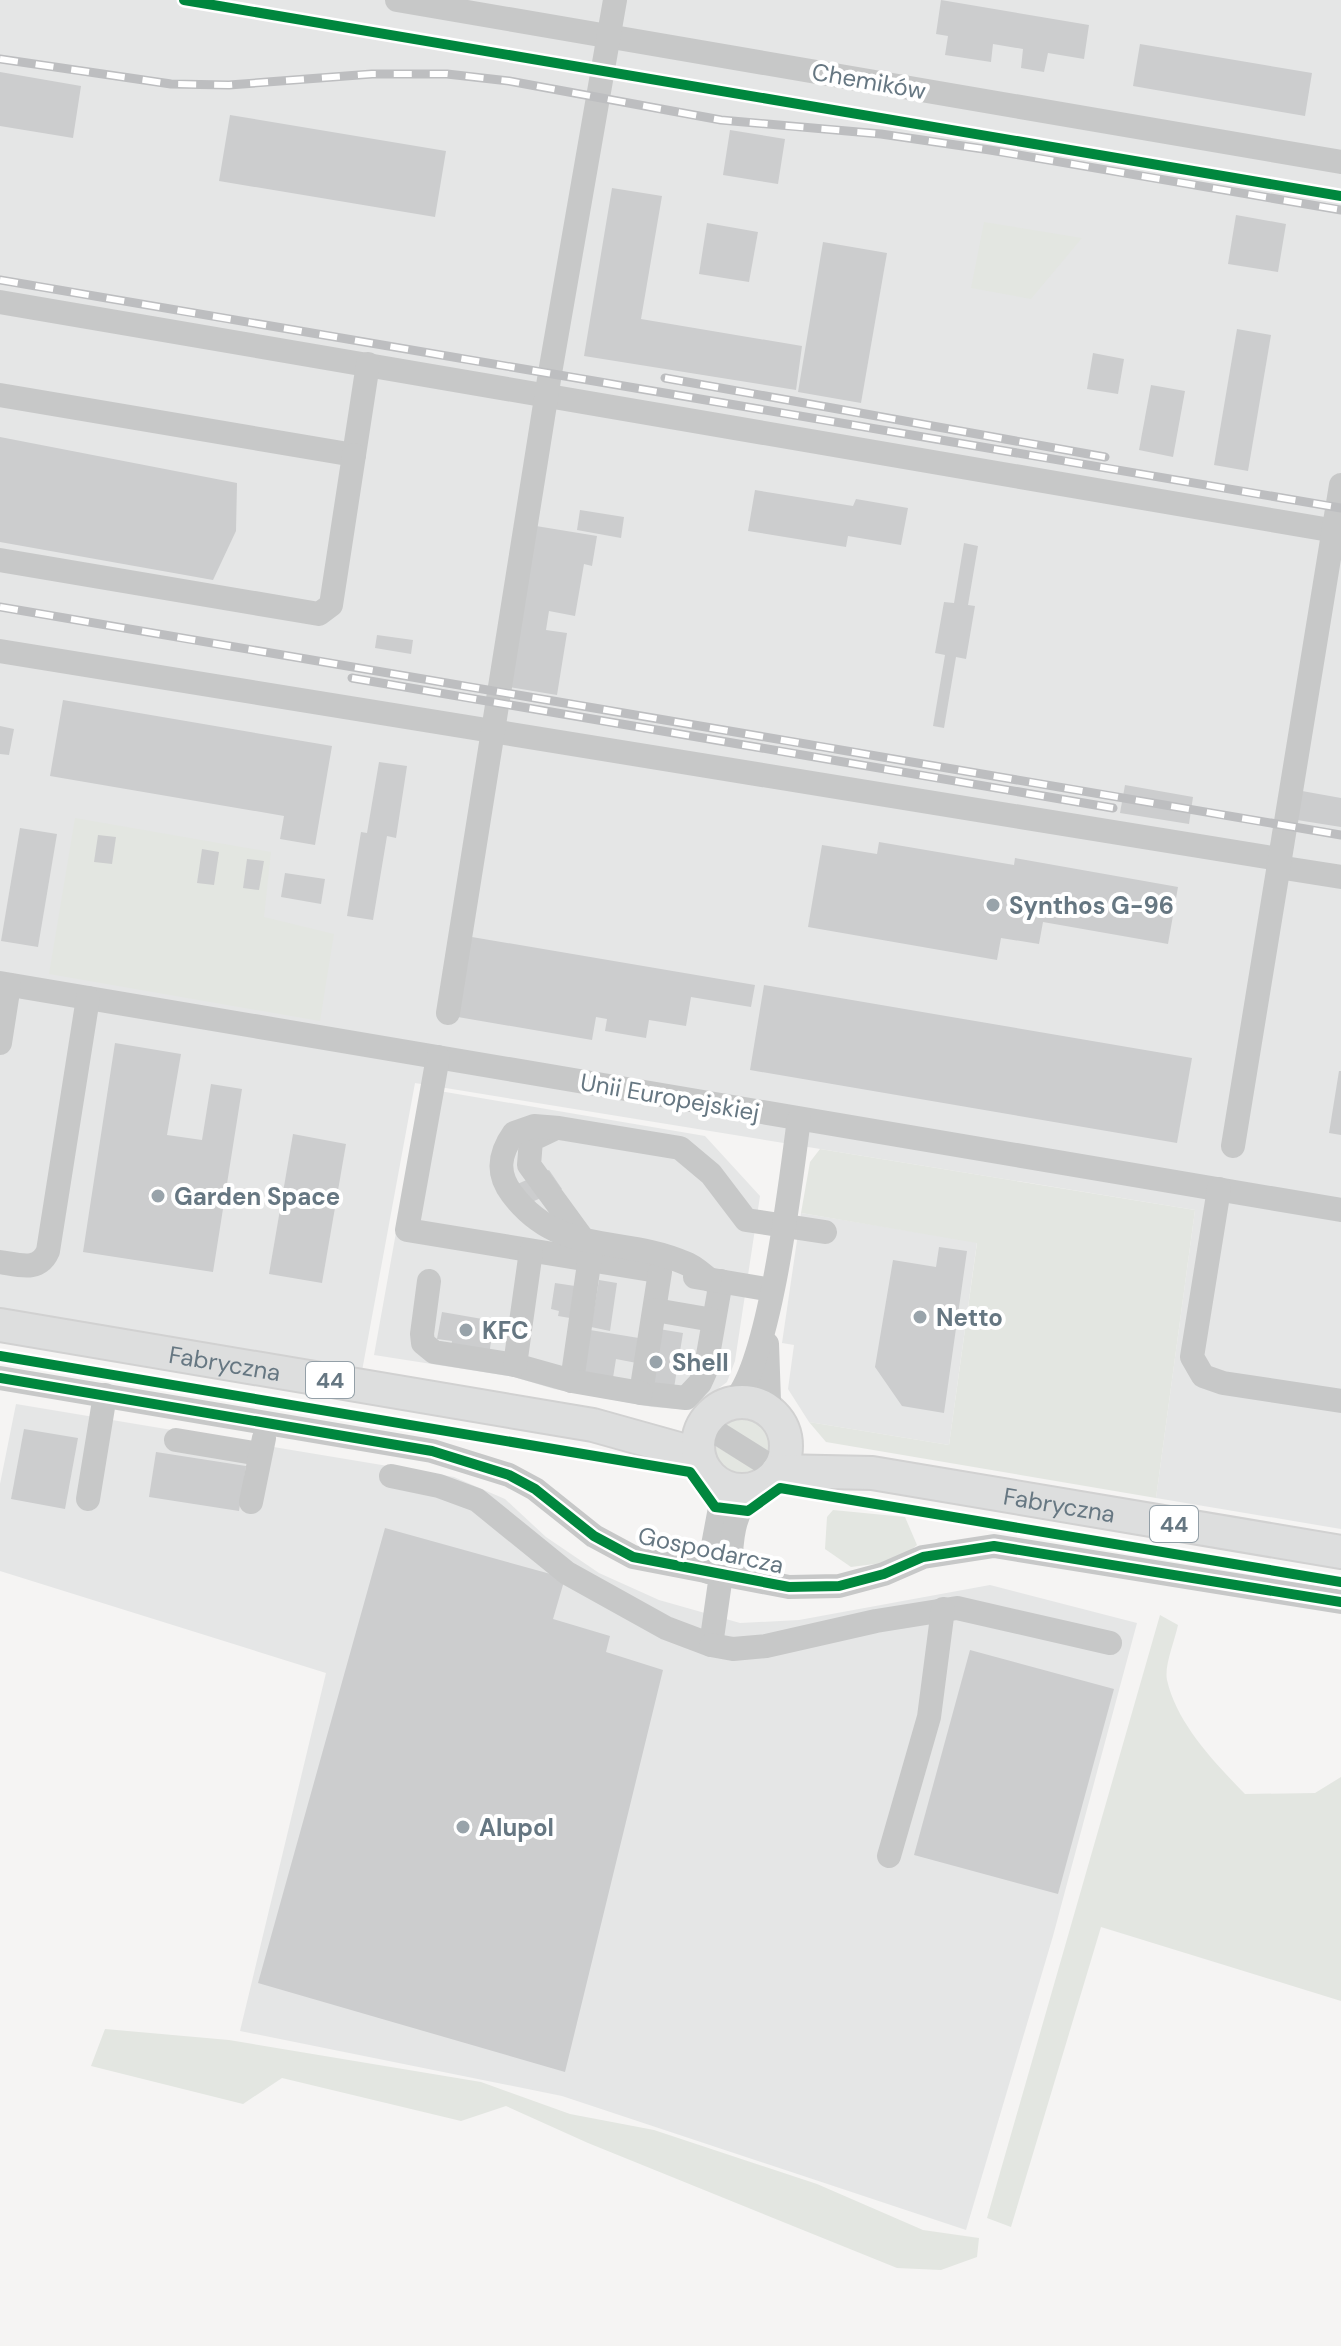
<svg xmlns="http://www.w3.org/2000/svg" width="1341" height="2346" viewBox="0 0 1341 2346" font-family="'DM Sans',sans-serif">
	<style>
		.built { fill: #e5e6e6 }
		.green { fill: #e3e6e1 }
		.building { fill: #cccdce }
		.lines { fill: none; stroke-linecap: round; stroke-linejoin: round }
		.major-casing { stroke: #d1d1d1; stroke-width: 36 }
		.minor { stroke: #c7c8c8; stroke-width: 24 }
		.major { stroke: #dddede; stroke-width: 32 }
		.rail-casing { stroke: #bdbec0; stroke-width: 9 }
		.rail { stroke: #fff; stroke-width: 6; stroke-dasharray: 18; stroke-linecap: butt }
		.cycleway-casing { stroke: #fff; stroke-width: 15 }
		.cycleway { stroke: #00873e; stroke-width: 10 }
		.poi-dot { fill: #98a3aa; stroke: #fff; stroke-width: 3 }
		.labels { text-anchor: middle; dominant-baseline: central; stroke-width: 8; stroke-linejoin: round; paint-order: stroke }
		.shield { fill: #fff; stroke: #94a0a8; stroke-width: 2 }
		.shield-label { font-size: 22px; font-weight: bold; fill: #667782 }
		.street-label { font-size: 24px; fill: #667782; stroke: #fff }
		.poi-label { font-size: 24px; font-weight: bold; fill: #667782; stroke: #fff; text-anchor: start }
	</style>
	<rect width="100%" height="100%" fill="#f5f4f3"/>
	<g class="built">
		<path d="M0,0h1341v1529l-185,-31 39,-288 -780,-127 -53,288 -362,-62z"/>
		<path d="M422,1088l283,48 55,60 -25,165 -8,21 -37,28 -38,-3 -98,-18 -40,-12 -140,-22z"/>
		<path d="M801,1213l176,29 -28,203 -140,-23 -21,-33 6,-44 -12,-2z"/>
		<path d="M16,1404l438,73 51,22 41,38 53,36 60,27 81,23 59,-3 191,-35 147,38 -84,313 -87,294 -404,-134 -322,-65 86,-358 -326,-102v-87z"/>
	</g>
	<g class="green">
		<path d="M984,222l98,16 -51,61 -60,-11z"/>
		<path d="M75,818l196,34 -7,65 70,17 -14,87 -271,-47z"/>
		<path d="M820,1149l375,61 -39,288 -330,-56 -17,-20 140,23 28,-202 -176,-30 9,-51z"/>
		<path d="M737,1416c21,1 30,9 37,28l-3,11 -52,-30z"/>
		<path d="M712,1444l47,28c-23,9 -46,-1 -47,-28z"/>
		<path d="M833,1510l72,7 12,28 -19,16 -47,6 -26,-18 2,-32z"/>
		<path d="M1160,1615l18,10c-3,15 -14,41 -11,55 10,44 48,83 78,114l70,-1 26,-16v224l-240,-74 -90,300 -24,-9z"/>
		<path d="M105,2029l124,11 252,42 89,32 84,16 163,54 106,46 56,8 -2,19 -36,13 -44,-2 -309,-125 -82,-37 -45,15 -179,-43 -39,26 -152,-38z"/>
	</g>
	<g class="building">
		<path d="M941,0l148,25 -5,34 -36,-6 -4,19 -23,-4 2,-19 -30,-5 -2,18 -46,-7 3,-19 -12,-2z"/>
		<path d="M1140,44l172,29 -7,43 -172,-30z"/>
		<path d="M0,72l81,14 -8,52 -73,-12z"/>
		<path d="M230,115l216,36 -11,66 -216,-36z"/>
		<path d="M730,130l55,9 -7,45 -55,-9z"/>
		<path d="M612,188l50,8 -21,123 161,27 -6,44 -212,-34z"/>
		<path d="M1236,215l50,9 -8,48 -50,-8z"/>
		<path d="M707,223l51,9 -9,50 -50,-8z"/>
		<path d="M823,242l64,11 -26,150 -63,-11z"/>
		<path d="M1237,329l34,6 -23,136 -34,-6z"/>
		<path d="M1093,353l31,6 -6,35 -31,-5z"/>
		<path d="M1151,385l34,6 -12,66 -34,-7z"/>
		<path d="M0,437l237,46 -1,48 -23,49 -213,-38z"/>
		<path d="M755,490l98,16 3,-7 52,9 -7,37 -53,-9 -2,11 -98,-16z"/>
		<path d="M580,510l44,7 -3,21 -44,-8z"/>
		<path d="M536,526l61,10 -5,30 -8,-2 -9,52 -26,-5 -3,19 21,3 -10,62 -48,-8z"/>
		<path d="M964,543l14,3 -10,59 7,1 -9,53 -10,-2 -12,71 -11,-2 12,-71 -10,-2 9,-51 10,1z"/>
		<path d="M377,635l36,5 -2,14 -36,-6z"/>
		<path d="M63,700l269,46 -17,99 -35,-6 4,-23 -234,-40z"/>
		<path d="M0,726l14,3 -5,26 -9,-1z"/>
		<path d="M379,762l28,4 -11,72 -9,-2 -14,84 -26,-4 14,-84 6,1z"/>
		<path d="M1125,785l68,12 -4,27 -69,-11z"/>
		<path d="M1302,791l39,7v29l-44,-7z"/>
		<path d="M20,828l37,6 -19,113 -37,-6z"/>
		<path d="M98,835l18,2 -4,27 -18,-2z"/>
		<path d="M879,842l135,23 1,-7 163,29 -10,57 -125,-22 -4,22 -38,-6 -4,22 -189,-33 14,-82 55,9z"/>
		<path d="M202,849l17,3 -5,33 -17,-2z"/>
		<path d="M247,859l17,2 -5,29 -16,-2z"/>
		<path d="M285,873l40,6 -4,25 -40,-7z"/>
		<path d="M466,936l289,49 -4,22 -60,-10 -5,29 -37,-6 -3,18 -41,-7 2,-12 -11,-2 -4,23 -140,-24z"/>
		<path d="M764,985l428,73 -15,85 -427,-73z"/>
		<path d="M115,1043l66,11 -14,81 35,5 9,-56 31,5 -29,183 -130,-20z"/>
		<path d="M1339,1071h2v64l-12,-2z"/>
		<path d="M293,1134l53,10 -24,139 -53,-9z"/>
		<path d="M549,1170l13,19 -35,15 -14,-18z"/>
		<path d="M939,1247l28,4 -23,162 -42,-7 -27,-39 18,-107 43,7z"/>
		<path d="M599,1280l18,3 -7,48 -19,-4z"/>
		<path d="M555,1283l20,3 -5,32 -12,-2 1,-5 -8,-2z"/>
		<path d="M442,1312l52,9 -5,34 -38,-6 1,-8 -15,-2z"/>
		<path d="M659,1329l24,4 -10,61 -25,-4 4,-24 -36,-7 -4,25 -29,-4 7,-50 67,11z"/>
		<path d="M24,1429l54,9 -13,71 -54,-10z"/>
		<path d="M156,1452l90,14 -7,45 -90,-14z"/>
		<path d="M385,1528l180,50 -12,41 57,17 -4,16 57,18 -98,402 -307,-89z"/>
		<path d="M970,1650l144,39 -56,205 -144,-39z"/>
	</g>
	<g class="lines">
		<defs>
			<g id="major">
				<path id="s1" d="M0,1325l593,100 93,26 14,9"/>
				<circle cx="742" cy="1446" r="44"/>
				<path id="s2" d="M778,1471l94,2 469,79"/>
			</g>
		</defs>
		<use href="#major" class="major-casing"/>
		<g class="minor">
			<path d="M397,0l944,162"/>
			<path d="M0,302l1341,230"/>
			<path d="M0,395l354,60 14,-91"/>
			<path d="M0,560l319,54 12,-9 23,-150"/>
			<path d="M0,651l1279,208"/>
			<path d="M1278,867l63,10"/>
			<path d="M0,983l1341,227"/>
			<path d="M448,1013l102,-640 65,-373"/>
			<path d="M0,1043l9,-58"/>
			<path d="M438,1057l-31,173 244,40"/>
			<path d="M554,1129l-23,11 -2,25 62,85 -19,131"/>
			<path d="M1233,1146l108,-661"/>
			<path d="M1219,1189l-27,168 11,19 20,7 118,18"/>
			<path d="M0,1262c20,3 39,10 48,-11l40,-253"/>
			<path d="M660,1272l-19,121 45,5 14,-15 5,-11 16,-91"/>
			<path d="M695,1277l77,13"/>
			<path d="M710,1280c-8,-6 -16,-14 -25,-17 -64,-28 -125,-6 -173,-69 -16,-21 -13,-40 2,-61l20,-7 25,2 121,20 31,26 35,46 79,12"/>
			<path d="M429,1281l-7,53 1,9 11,9 81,13 57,16 69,12"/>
			<path d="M655,1310l58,10"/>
			<path d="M767,1344l2,57 4,15"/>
			<path d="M515,1365l16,-114"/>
			<path d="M0,1378l432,73 77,24 26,14 59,47 39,21 156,30 50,-1 45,-12 39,-17 71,-11 347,56"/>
			<path d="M732,1403c38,-36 59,-225 67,-284"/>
			<path d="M703,1424l75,47"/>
			<path d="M176,1440l84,14"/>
			<path d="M391,1476l48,10 38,14 90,73 99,55 45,17 10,-70"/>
			<path d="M88,1499l17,-104"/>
			<path d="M251,1502l13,-64"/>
			<path d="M708,1572l12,-64 -4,-27"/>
			<path d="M731,1576c-1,-31 1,-66 25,-89"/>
			<path d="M711,1645l22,4 33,-3 110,-25 81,-13 153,35"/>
			<path d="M889,1856l40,-139 14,-108"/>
		</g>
		<use href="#major" class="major"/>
		<defs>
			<g id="rail">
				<path d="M0,59l171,25 58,1 143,-11h75l62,7 212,39 160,14 109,16 351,60"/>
				<path d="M0,280l1341,228"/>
				<path d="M665,378l440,79"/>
				<path d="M0,607l1341,228"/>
				<path d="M352,678l761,130"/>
			</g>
		</defs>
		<use href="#rail" class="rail-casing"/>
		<use href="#rail" class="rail"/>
		<defs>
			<g id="cycleway">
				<path d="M184,0l1157,196"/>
				<path d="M0,1356l690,116 25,35 33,4 32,-23 561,94"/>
				<path d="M0,1378l432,73 77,24 26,14 59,47 39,21 156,30 50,-1 45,-12 39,-17 71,-11 347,56"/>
			</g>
		</defs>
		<use href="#cycleway" class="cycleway-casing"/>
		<use href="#cycleway" class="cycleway"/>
	</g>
	<g class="poi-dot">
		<circle cx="993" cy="905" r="8"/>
		<circle cx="158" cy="1196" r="8"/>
		<circle cx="920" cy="1317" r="8"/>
		<circle cx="466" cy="1330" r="8"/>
		<circle cx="656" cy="1362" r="8"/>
		<circle cx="463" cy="1827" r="8"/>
	</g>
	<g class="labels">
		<g class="shield">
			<rect x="306" y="1362" width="48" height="36" rx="6"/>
			<rect x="1150" y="1506" width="48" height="36" rx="6"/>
		</g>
		<g class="shield-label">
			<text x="330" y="1380">44</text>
			<text x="1174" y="1524">44</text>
		</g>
		<g class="street-label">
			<text transform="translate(869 81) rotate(10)">Chemików</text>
			<text transform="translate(670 1097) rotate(10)">Unii Europejskiej</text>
			<text stroke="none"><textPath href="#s1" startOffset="228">Fabryczna</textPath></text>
			<text stroke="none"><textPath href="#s2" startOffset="284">Fabryczna</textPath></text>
			<text transform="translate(711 1550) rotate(12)">Gospodarcza</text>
		</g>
		<g class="poi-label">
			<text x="1009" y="905">Synthos G-96</text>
			<text x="174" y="1196">Garden Space</text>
			<text x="936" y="1317">Netto</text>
			<text x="482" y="1330">KFC</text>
			<text x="672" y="1362">Shell</text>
			<text x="479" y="1827">Alupol</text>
		</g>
	</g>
</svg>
